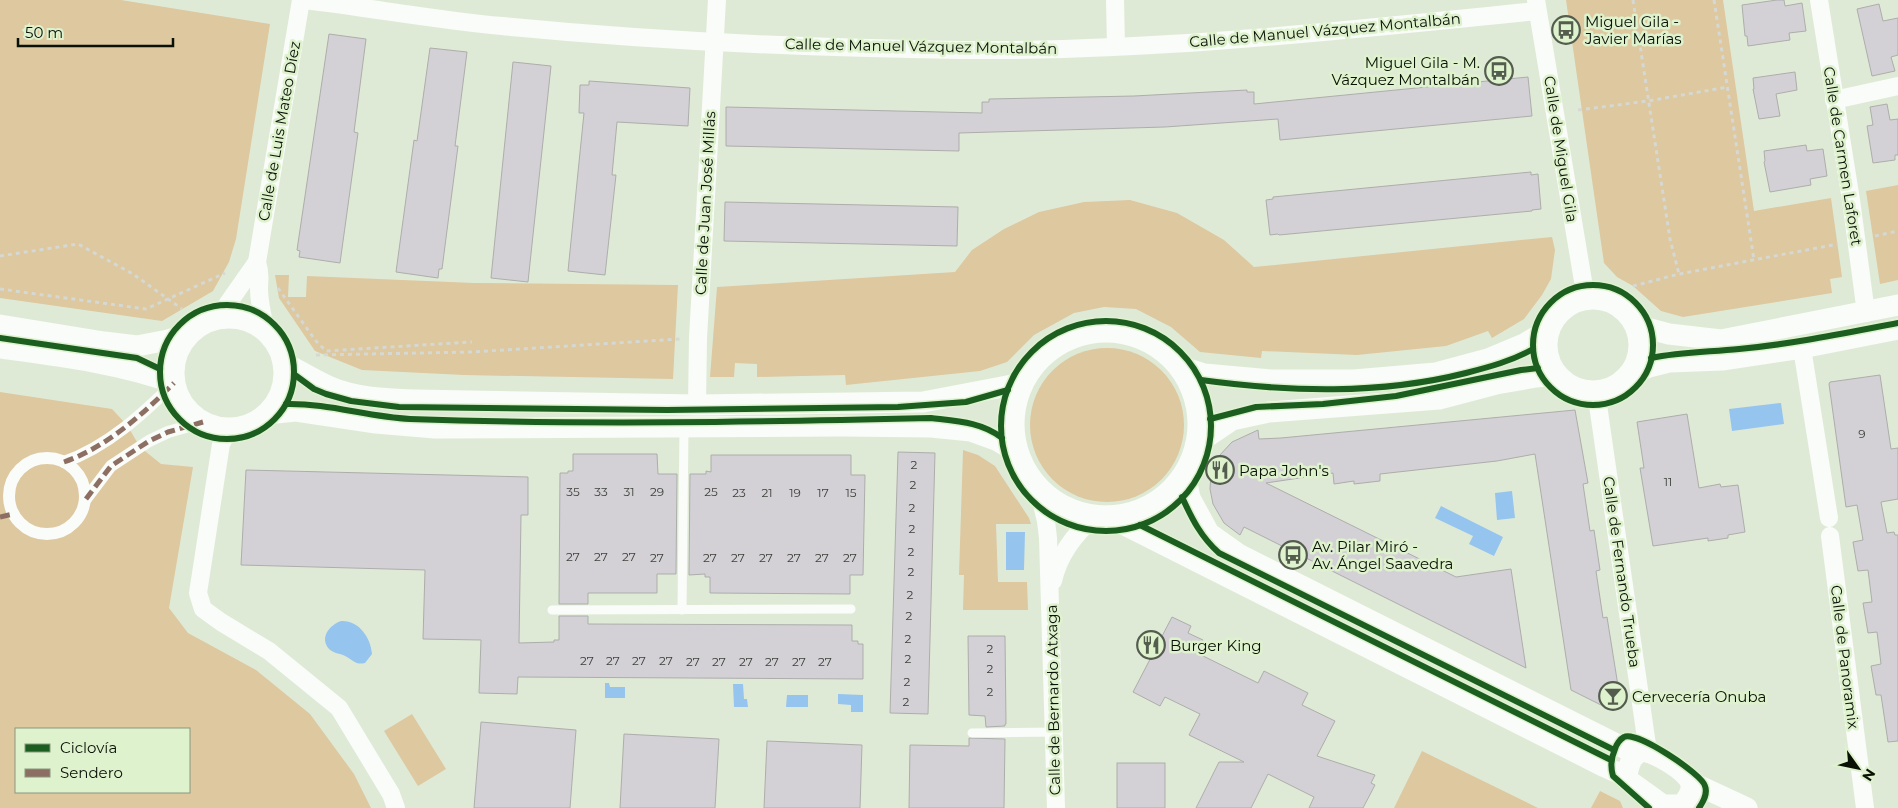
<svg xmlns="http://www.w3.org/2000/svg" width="1898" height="808" viewBox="0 0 1898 808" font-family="Montserrat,sans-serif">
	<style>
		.green { fill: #ddc8a0; fill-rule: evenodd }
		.water { fill: #95c4ee }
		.building { fill: #d3d0d6; stroke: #acaeab }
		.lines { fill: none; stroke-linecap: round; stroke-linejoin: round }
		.path { stroke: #d5d8d3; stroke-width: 3; stroke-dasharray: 4 4; stroke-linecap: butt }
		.service { stroke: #fafcf9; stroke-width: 9 }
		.pedestrian { stroke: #fafcf9; stroke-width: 12 }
		.minor { stroke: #fafcf9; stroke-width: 18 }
		.tertiary { stroke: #fafcf9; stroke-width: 21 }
		.quiet { stroke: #8d6e63; stroke-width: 5; stroke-dasharray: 10 5; stroke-linecap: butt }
		.cycleway-casing { stroke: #def2ce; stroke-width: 9 }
		.cycleway { stroke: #1b5e20; stroke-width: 6 }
		.labels { text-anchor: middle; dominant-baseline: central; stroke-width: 5; stroke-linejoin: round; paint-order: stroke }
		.number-label { font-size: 12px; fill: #3c4039 }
		.poi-label { font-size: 15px; fill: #091005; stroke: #def2ce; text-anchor: start }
		.street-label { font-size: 15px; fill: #091005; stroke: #def2ce }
	</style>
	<rect width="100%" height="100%" fill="#dfead6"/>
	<g class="green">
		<path d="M0,0h121l149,24 -34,215 -7,23 -16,29 -51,30 -162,-23z"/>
		<path d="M1566,0h157l31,211 77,-13 11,79 -12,2 2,14 -149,24 -22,-6 -28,-25 -16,-9 -13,-14z"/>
		<path d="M1898,185v95l-18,4 -14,-93z"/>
		<path d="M1130,200l47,13 47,27 30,27 298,-30 3,13 -4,29 -9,16 -18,24 -32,19 -4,-7 -42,15 -89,9 -95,-4 -1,7 -61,-6 -29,-25 -35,-18 -32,-2 -30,6 -40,22 -27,27 -27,9 -134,14 -1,-10 -88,2v-13l-22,-1 -1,14h-24l7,-90 238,-15 17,-22 32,-21 35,-17 45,-10z"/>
		<path d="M275,275h14l-1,22h18l1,-21 167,7 204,2 -5,94 -209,-4 -102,-5 -47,-19 -36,-53z"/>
		<circle cx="1107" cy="425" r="77"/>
		<path d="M0,392l112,17 15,16 13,22 21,17 32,3 -24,141 19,25 68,37 54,44 44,60 17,34h-371zM16,729h173v63h-173z"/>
		<path d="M963,450l15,5 17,11 34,52 2,6h-35l2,58h29l1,28h-65l1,-35h-5z"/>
		<path d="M412,714l34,55 -28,17 -34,-55z"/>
		<path d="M1422,751l116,57h-144z"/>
		<path d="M1600,791l20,10 3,7h-32z"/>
	</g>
	<g class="water">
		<path d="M1781,403l3,21 -52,7 -3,-22z"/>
		<path d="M1512,491l3,27 -18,2 -2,-27z"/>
		<path d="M1441,506l62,31 -9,19 -25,-12 4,-8 -38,-18z"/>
		<path d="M1006,532h19l-1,38h-18z"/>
		<path d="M341,621c18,-1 30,17 31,33l-7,9c-9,2 -11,-2 -18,-6 -6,-4 -13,-3 -18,-8 -10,-12 1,-24 12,-28z"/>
		<path d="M605,683h4l1,4h15v11h-20z"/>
		<path d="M733,684h10l1,15h3l1,8h-14z"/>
		<path d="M838,694l25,1v17h-12v-7l-13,-1z"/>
		<path d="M787,695h21v12h-22z"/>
	</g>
	<g class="building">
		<path d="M1777,0h7l1,6 17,-3 4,28 -17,2 1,7 -42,6 -1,-10h-2l-3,-31z"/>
		<path d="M1879,4l4,17 15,-3v37l-7,2 4,14 -23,5 -15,-67z"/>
		<path d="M329,34l37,5 -12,93 4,1 -18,130 -41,-6 1,-6 -3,-1z"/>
		<path d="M430,48l37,4 -12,94h3l-16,123h-3l-1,9 -42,-6 18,-132 3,1z"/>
		<path d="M513,62l38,4 -23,216 -37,-4z"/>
		<path d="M1795,72l2,18 -21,4 4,22 -21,3 -6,-30h1l-1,-11z"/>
		<path d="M1528,77l4,39 -252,24 -2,-21 -113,8 -206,6v18l-233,-5v-39l256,6v-11h7v-3l145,-3 113,-6v2h7v12z"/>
		<path d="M589,81l101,7 -2,38 -71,-4 -5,53h4l-11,100 -37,-4 16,-158h-5l1,-28h9z"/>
		<path d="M1887,104l3,16 8,-1v36h-3v5l-22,3 -6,-37 6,-1 -3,-18z"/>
		<path d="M1806,145l1,6 16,-2 4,27 -17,3 1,6 -41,7 -6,-30 1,-1 -1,-10z"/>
		<path d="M1531,172v3l7,-1 3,35 -9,1v1l-253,24 -1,-1 -8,1 -4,-35 7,-1v-2z"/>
		<path d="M725,202l233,5 -1,39 -233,-5z"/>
		<path d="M1880,375l11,74 7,-1v51l-17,3 6,31 7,-1 1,3h3v206l-10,1 -7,-47h-5l-5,-29 10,-2 -4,-32 -9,1 -5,-30 9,-1 -4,-32 -10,1 -5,-29 10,-2 -6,-35 -11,2 -17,-123 1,-2z"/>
		<path d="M1575,410l13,73 -5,1 7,47 4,-1 6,40 -4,1 7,47 4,-1 12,75 1,9 -6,7h-7l-36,-18 -36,-236 -38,7 -117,13v7l-26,3v-3l-20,3 -1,-11 -67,10 190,94 55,-8 15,99 -282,-141 -4,8 -16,-12 -11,-19 -3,-15 1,-15 8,-18 13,-14 26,-12 1,9 22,-1z"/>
		<path d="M1687,414l12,74 21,-4 1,3 17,-2 7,47 -17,3v3l-20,3v-3l-55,8 -13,-78h4l-7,-46z"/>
		<path d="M898,452l37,1 -7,261 -38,-1z"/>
		<path d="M573,454h84l1,20h19l-1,100h-19v19h-69v11h-29l1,-131h8v-2h5z"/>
		<path d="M711,455h140v20h14l-2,100h-13v19l-140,-1v-16h-5v-3l-16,1 1,-101h16v-3l5,1z"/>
		<path d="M246,470l282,7v38h-7l-2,128 35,-1v-2h5v-24h29v8l264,1v16h6v3h5v35l-345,-2 -1,17 -38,-1 2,-53 -58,-1 2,-69 -184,-5z"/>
		<path d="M1172,617l19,9 -3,7 15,7 -6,13 61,30 6,-12 44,22 -6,12 33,16 -18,35 58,19 -4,8 4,2 -12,23h-54l5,-11 -46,-23 -17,34h-55l23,-46h25l-55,-27 11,-21 -35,-17 -5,9 -27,-14z"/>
		<path d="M968,636h37l1,88h-1v2l-19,1 -1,-11 -16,-1z"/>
		<path d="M481,722l95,8 -6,78h-96z"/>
		<path d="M624,734l95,5 -4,69h-95z"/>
		<path d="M969,738l36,1 -1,69h-95l1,-63 59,1z"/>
		<path d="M767,741l95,4 -2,63h-96z"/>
		<rect x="1117" y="763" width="48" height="45"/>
	</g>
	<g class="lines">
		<g class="path">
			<path d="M1633,0l37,239 9,35"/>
			<path d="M1714,0l40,260"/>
			<path d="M1578,110l70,-9 80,-14"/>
			<path d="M1875,236l23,-5"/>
			<path d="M0,256l78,-12 55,30 49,35"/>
			<path d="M1633,286l46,-12 159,-30"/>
			<path d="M278,288l38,53 10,10 146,-9"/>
			<path d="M0,289l146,20 79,-36"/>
			<path d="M316,355l156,-3 208,-13"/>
		</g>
		<g class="service">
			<path d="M552,610l299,-1"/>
			<path d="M682,610l2,-182"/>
			<path d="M972,733l83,-1"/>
		</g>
		<g class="pedestrian">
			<circle cx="47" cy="496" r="38"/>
			<path d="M64,462c43,-15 79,-48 110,-79"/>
			<path d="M86,499l25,-33 38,-25 19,-9 35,-10"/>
		</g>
		<g class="minor">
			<path d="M305,0c66,8 132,20 197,26 153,15 306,22 459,24 193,2 385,-20 576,-39"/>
			<path d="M1115,0l1,46"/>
			<path d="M1536,0l50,299"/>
			<path d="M1819,0l32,200 15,113"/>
			<path d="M1834,100l64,-14"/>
			<path d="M217,319l40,-57"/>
			<path d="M266,332c-3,-14 -7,-29 -7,-43 0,-13 2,-14 -2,-27l44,-262"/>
			<path d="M1802,348l27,170"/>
			<path d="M1596,391l52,361"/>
			<path d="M697,405l1,-67 19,-338"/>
			<path d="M229,429l-8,15 -23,149 5,16 18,13 48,29 70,57 52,86 5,14"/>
			<path d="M1037,484l9,37 2,17 8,270"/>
			<path d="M1830,536l35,272"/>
			<path d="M1053,581c6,-27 21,-47 43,-65"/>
		</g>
		<g class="tertiary">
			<circle cx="1593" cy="345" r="46"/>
			<circle cx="229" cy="373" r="55"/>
			<path d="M0,325l104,17 33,4 31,-6 22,-7"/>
			<path d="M1635,325l34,9 52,6 177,-35"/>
			<circle cx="1106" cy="424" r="92"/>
			<path d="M0,348c59,8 118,15 174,35"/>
			<path d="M283,362c15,8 30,17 45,24 27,12 58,13 87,14l282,5 226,-3 100,-19"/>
			<path d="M1179,366l25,8 67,6h83l82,-7 52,-14 36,-15 25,-15"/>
			<path d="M1629,375l20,-8 20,-5 53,-2 80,-12 96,-19"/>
			<path d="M266,414l30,-3 80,12 59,5 406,-2 90,1 40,4 25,9 22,13"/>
			<path d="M1198,443l34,-23 37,-8 170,-13 57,-15 40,-7 21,-2"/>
			<path d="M1185,473l5,25 19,35 31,22 396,199"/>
			<path d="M1107,516l498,251 22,10"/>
			<path d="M1641,751c13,1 48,20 50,34 1,8 -4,14 -9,20h-19l-32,-23 -4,-5c1,-11 4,-21 14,-26z"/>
			<path d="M1691,782l56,26"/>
		</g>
		<g class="quiet">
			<path d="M64,462c43,-15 79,-48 110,-79"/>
			<path d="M86,499l25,-33 38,-25 19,-9 35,-10"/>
			<path d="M0,517l13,-3"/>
		</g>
		<defs>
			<g id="cycleway">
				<circle cx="1593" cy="345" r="60"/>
				<circle cx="227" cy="372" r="67"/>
				<circle cx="1106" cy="426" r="105"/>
				<path d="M0,338l137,20 23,11"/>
				<path d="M1651,358c29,-6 59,-6 88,-9 54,-5 106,-16 159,-26"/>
				<path d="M295,375l19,14 12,5 25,7 48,6 268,3 231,-3 68,-5 42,-12"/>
				<path d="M1201,380c88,12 178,15 265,-7 23,-6 46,-12 67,-24"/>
				<path d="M286,404c42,-1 82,13 124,15 173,6 347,3 521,-1 25,3 51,4 71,20"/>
				<path d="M1210,419l46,-12 67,-3 73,-8 125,-26 17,-2"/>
				<path d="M1182,497c10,22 19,40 37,56l395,197"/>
				<path d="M1140,525l471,235"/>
				<path d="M1649,808l-36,-32c-3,-10 -2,-18 2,-27 1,-4 5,-10 9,-12 12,-7 78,37 81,49 3,8 -2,16 -6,22"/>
			</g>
		</defs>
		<use href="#cycleway" class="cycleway-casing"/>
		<use href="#cycleway" class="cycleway"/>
	</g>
	<defs>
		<symbol id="bus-ring" viewBox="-11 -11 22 22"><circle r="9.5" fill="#def2ce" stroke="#545c4e" stroke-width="1.5"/><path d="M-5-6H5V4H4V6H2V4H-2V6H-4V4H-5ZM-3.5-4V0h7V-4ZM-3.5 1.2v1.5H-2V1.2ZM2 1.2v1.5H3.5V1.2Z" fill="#545c4e"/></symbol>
		<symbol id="restaurant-ring" viewBox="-11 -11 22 22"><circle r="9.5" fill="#def2ce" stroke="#545c4e" stroke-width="1.5"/><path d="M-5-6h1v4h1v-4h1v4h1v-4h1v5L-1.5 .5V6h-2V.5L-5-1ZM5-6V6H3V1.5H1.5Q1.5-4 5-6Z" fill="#545c4e"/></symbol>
		<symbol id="bar-ring" viewBox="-11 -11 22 22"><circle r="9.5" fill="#def2ce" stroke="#545c4e" stroke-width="1.5"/><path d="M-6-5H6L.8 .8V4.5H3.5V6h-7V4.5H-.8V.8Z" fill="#545c4e"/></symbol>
	</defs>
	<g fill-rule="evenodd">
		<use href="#bus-ring" x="1550" y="14" width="32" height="32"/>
		<use href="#bus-ring" x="1483" y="55" width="32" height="32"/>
		<use href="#restaurant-ring" x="1204" y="454" width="32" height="32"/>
		<use href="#bus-ring" x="1277" y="539" width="32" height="32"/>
		<use href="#restaurant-ring" x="1135" y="629" width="32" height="32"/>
		<use href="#bar-ring" x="1597" y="680" width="32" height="32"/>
	</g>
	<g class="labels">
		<g class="number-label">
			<text x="1862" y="433">9</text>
			<text x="914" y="464">2</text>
			<text x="1668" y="481">11</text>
			<text x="913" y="484">2</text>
			<text x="573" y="491">35</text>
			<text x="601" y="491">33</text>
			<text x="629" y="491">31</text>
			<text x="657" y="491">29</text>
			<text x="711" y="491">25</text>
			<text x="739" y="492">23</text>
			<text x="767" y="492">21</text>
			<text x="795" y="492">19</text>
			<text x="823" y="492">17</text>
			<text x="851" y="492">15</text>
			<text x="912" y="507">2</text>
			<text x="912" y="528">2</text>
			<text x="911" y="551">2</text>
			<text x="573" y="556">27</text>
			<text x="601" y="556">27</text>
			<text x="629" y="556">27</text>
			<text x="657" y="557">27</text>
			<text x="710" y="557">27</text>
			<text x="738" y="557">27</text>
			<text x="766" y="557">27</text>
			<text x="794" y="557">27</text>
			<text x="822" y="557">27</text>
			<text x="850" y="557">27</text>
			<text x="911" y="571">2</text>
			<text x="910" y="594">2</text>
			<text x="909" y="615">2</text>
			<text x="908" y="638">2</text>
			<text x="990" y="648">2</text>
			<text x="908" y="658">2</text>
			<text x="587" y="660">27</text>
			<text x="613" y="660">27</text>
			<text x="639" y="660">27</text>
			<text x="666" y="660">27</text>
			<text x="693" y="661">27</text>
			<text x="719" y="661">27</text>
			<text x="746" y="661">27</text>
			<text x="772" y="661">27</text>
			<text x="799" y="661">27</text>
			<text x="825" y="661">27</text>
			<text x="990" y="668">2</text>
			<text x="907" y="681">2</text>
			<text x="990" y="691">2</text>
			<text x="906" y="701">2</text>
		</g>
		<g class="poi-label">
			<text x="1585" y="21">Miguel Gila -<tspan x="1585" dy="17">Javier Marías</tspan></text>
			<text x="1480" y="62" text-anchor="end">Miguel Gila - M.<tspan x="1480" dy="17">Vázquez Montalbán</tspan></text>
			<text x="1239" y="470">Papa John's</text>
			<text x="1312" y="546">Av. Pilar Miró -<tspan x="1312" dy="17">Av. Ángel Saavedra</tspan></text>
			<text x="1170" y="645">Burger King</text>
			<text x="1632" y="696">Cervecería Onuba</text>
		</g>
		<g class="street-label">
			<text transform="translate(1325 30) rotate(-5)">Calle de Manuel Vázquez Montalbán</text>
			<text transform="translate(921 46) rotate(1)">Calle de Manuel Vázquez Montalbán</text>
			<text transform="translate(279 131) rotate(-80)">Calle de Luis Mateo Díez</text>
			<text transform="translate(1561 149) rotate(81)">Calle de Miguel Gila</text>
			<text transform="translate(1843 156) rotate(81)">Calle de Carmen Laforet</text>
			<text transform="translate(705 203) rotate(-87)">Calle de Juan José Millás</text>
			<text transform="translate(1622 572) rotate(82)">Calle de Fernando Trueba</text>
			<text transform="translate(1845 657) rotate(83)">Calle de Panoramix</text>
			<text transform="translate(1053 700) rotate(-91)">Calle de Bernardo Atxaga</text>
		</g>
	</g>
	<rect x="15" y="728" width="175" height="65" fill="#def2ce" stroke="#89987e"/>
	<rect x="25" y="744" width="25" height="8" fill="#1b5e20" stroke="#89987e"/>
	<text x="60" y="753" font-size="15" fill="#091005">Ciclovía</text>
	<rect x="25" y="769" width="25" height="8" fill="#8d6e63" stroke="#89987e"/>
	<text x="60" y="778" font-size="15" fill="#091005">Sendero</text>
	<g transform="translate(1858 768) rotate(123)" stroke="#def2ce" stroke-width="4" paint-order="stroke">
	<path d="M0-4L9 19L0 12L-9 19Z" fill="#091005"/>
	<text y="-8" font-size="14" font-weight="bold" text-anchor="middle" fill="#091005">N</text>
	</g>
	<path d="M18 38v8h155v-8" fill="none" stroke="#091005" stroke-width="2.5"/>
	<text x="25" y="38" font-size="15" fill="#091005" stroke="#def2ce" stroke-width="4" paint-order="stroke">50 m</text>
</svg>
